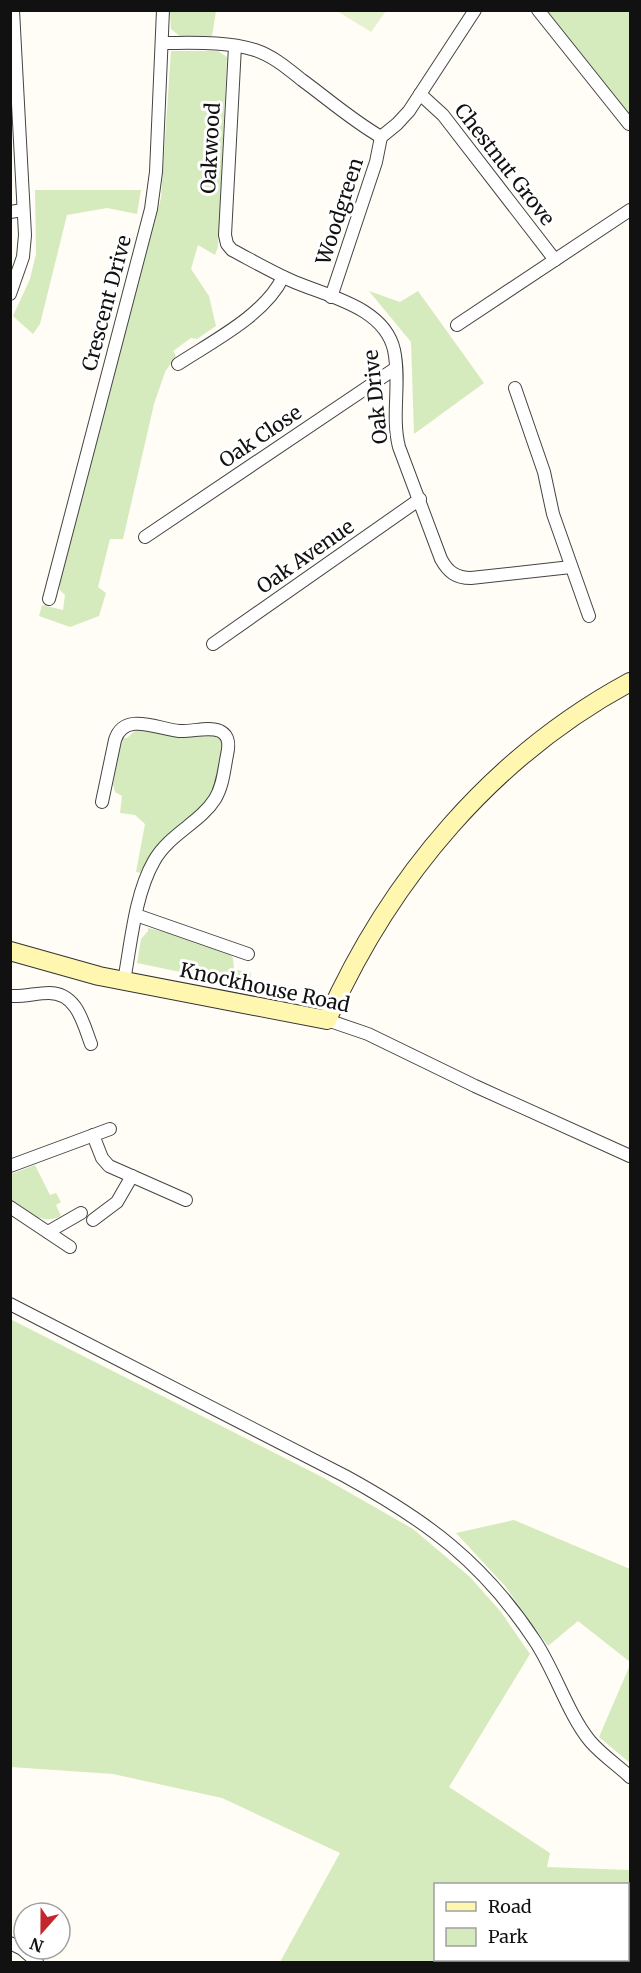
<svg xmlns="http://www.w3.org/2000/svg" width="641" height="1973" viewBox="0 0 641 1973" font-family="Merriweather,serif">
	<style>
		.green { fill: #d5ebbd; fill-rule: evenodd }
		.pitch { fill: #e6f2cf }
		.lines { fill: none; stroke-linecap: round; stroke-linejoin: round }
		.street-casing { stroke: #444; stroke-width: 14 }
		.secondary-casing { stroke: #333; stroke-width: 20 }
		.street { stroke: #fff; stroke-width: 12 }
		.secondary { stroke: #fff6b0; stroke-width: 18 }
		.labels { text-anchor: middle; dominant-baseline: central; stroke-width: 6; stroke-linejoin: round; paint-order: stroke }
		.street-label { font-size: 20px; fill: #111; stroke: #fff }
	</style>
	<rect width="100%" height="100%" fill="#fffdf5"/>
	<g class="green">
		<path d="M170,11h46l-4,25 -30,2 -11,-9z"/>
		<path d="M545,11h85v104h-4z"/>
		<path d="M171,51h47l9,6 -9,190 -3,8 -17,-10 -7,24 18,27 7,30 -19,13 -6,-1 -18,13 3,5 -11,16 -11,32 -31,135h-13l-12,48 8,6 -7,23 -29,11 -31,-11 3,-11 21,5 2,-15 -5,-5 -1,-8 102,-384z"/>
		<path d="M35,190h106l-4,24 -30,-6 -40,7 -27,109 -7,10 -20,-18 17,-37 6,-25z"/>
		<path d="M369,291l31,11 18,-11 66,92 -70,51 -3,-92z"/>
		<path d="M137,729l39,8 41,-1 6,7 -9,49 -8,7 -1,4c-24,21 -52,39 -64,70l-5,-1 9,-48 -10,-9 -15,-2 2,-17 -7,-4 -2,-8 9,-46h5z"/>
		<path d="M148,928l50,12 32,14 3,4 1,11 17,4 -1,7 -11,4 -102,-21 4,-24 7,-8z"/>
		<path d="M35,1165l15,30 6,-2 5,9 -5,3 5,11c-19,10 -35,-5 -50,-16v-26z"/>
		<path d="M10,1319l312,158 91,52 57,48 31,35 29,42 -81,133 101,66 -3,14 83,3v92h-350l60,-109 -118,-55 -109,-24 -102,-7zM436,1884h192v76h-192z"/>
		<path d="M514,1520l116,49v93l-52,-41 -30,25 -43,-60 -49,-53z"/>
		<path d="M630,1665v98l-31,-26z"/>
	</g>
	<path class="pitch" d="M337,11l49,-1v1l-15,21z"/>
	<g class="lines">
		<defs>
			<g id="street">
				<path d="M538,10l91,114"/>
				<path d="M162,43c31,0 64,-2 93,7 18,6 32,18 47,30 26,19 51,41 79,57"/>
				<path d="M235,46l-10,189 2,9 5,6c19,10 38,21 58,30 35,16 94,26 104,70 7,32 -3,66 5,97l42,112c7,13 15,19 30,19l100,-11"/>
				<path d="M420,94l23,21 112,145"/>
				<path d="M381,137l16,-13 12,-13 66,-101"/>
				<path d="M10,212l13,-2"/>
				<path d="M10,294l13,-37 2,-22 -12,-225"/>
				<path d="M331,297l45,-135 5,-25"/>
				<path d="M457,325l173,-115"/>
				<path d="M178,364c35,-23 87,-49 105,-87"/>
				<path d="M515,388l29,84 9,42 36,102"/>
				<path d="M145,537l251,-169"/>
				<path d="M49,599l102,-390 5,-37 7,-162"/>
				<path d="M213,644l207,-145"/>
				<path d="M102,802l13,-62c9,-29 43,-11 64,-9 12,1 30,-5 41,0 10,5 9,15 7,24 -3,15 -4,31 -12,44 -15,24 -46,35 -61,62 -19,33 -23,82 -30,120"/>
				<path d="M136,915l112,39"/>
				<path d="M10,996c14,1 26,-3 39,-3 28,0 34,30 42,51"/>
				<path d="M327,1020l41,14 107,52 155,70"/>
				<path d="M93,1135l9,23 7,8 77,34"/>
				<path d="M10,1166l100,-37"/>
				<path d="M10,1207l60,40"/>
				<path d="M93,1220l24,-18 15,-26"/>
				<path d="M48,1232l33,-19"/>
				<path d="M10,1304l335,172c82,45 138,86 190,165 20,30 33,73 55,100 11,13 27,24 40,36"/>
				<path d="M10,1943l12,6 15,13"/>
			</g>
			<path id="secondary" d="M10,951l89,25 228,44c63,-142 166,-264 303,-338"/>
		</defs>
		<use href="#street" class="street-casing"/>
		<use href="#secondary" class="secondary-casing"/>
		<use href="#street" class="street"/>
		<use href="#secondary" class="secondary"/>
	</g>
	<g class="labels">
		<g class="street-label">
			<text transform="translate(210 148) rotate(-87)">Oakwood</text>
			<text transform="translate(505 164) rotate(52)">Chestnut Grove</text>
			<text transform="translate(339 211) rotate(-72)">Woodgreen</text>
			<text transform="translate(106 303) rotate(-75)">Crescent Drive</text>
			<text transform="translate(375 397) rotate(-96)">Oak Drive</text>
			<text transform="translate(260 436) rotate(-34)">Oak Close</text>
			<text transform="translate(305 556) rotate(-35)">Oak Avenue</text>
			<text transform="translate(265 987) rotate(12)">Knockhouse Road</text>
		</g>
	</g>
	<rect width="641" height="1973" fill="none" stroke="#111111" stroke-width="24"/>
	<rect x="434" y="1883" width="195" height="78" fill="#ffffff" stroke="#a0a0a0" stroke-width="1.5"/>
	<rect x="446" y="1902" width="30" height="9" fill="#fff6b0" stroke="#a0a0a0" stroke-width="1.5"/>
	<text x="488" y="1913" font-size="18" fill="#111111">Road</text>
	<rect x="446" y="1928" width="30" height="18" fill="#d5ebbd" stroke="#a0a0a0" stroke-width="1.5"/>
	<text x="488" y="1943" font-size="18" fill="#111111">Park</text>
	<g transform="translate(42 1931) rotate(201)"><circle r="28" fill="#ffffff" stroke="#a0a0a0" stroke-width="1.5"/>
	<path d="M0-4.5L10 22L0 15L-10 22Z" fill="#c4262e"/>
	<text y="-9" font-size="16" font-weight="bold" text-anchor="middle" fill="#111111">N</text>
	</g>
</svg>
